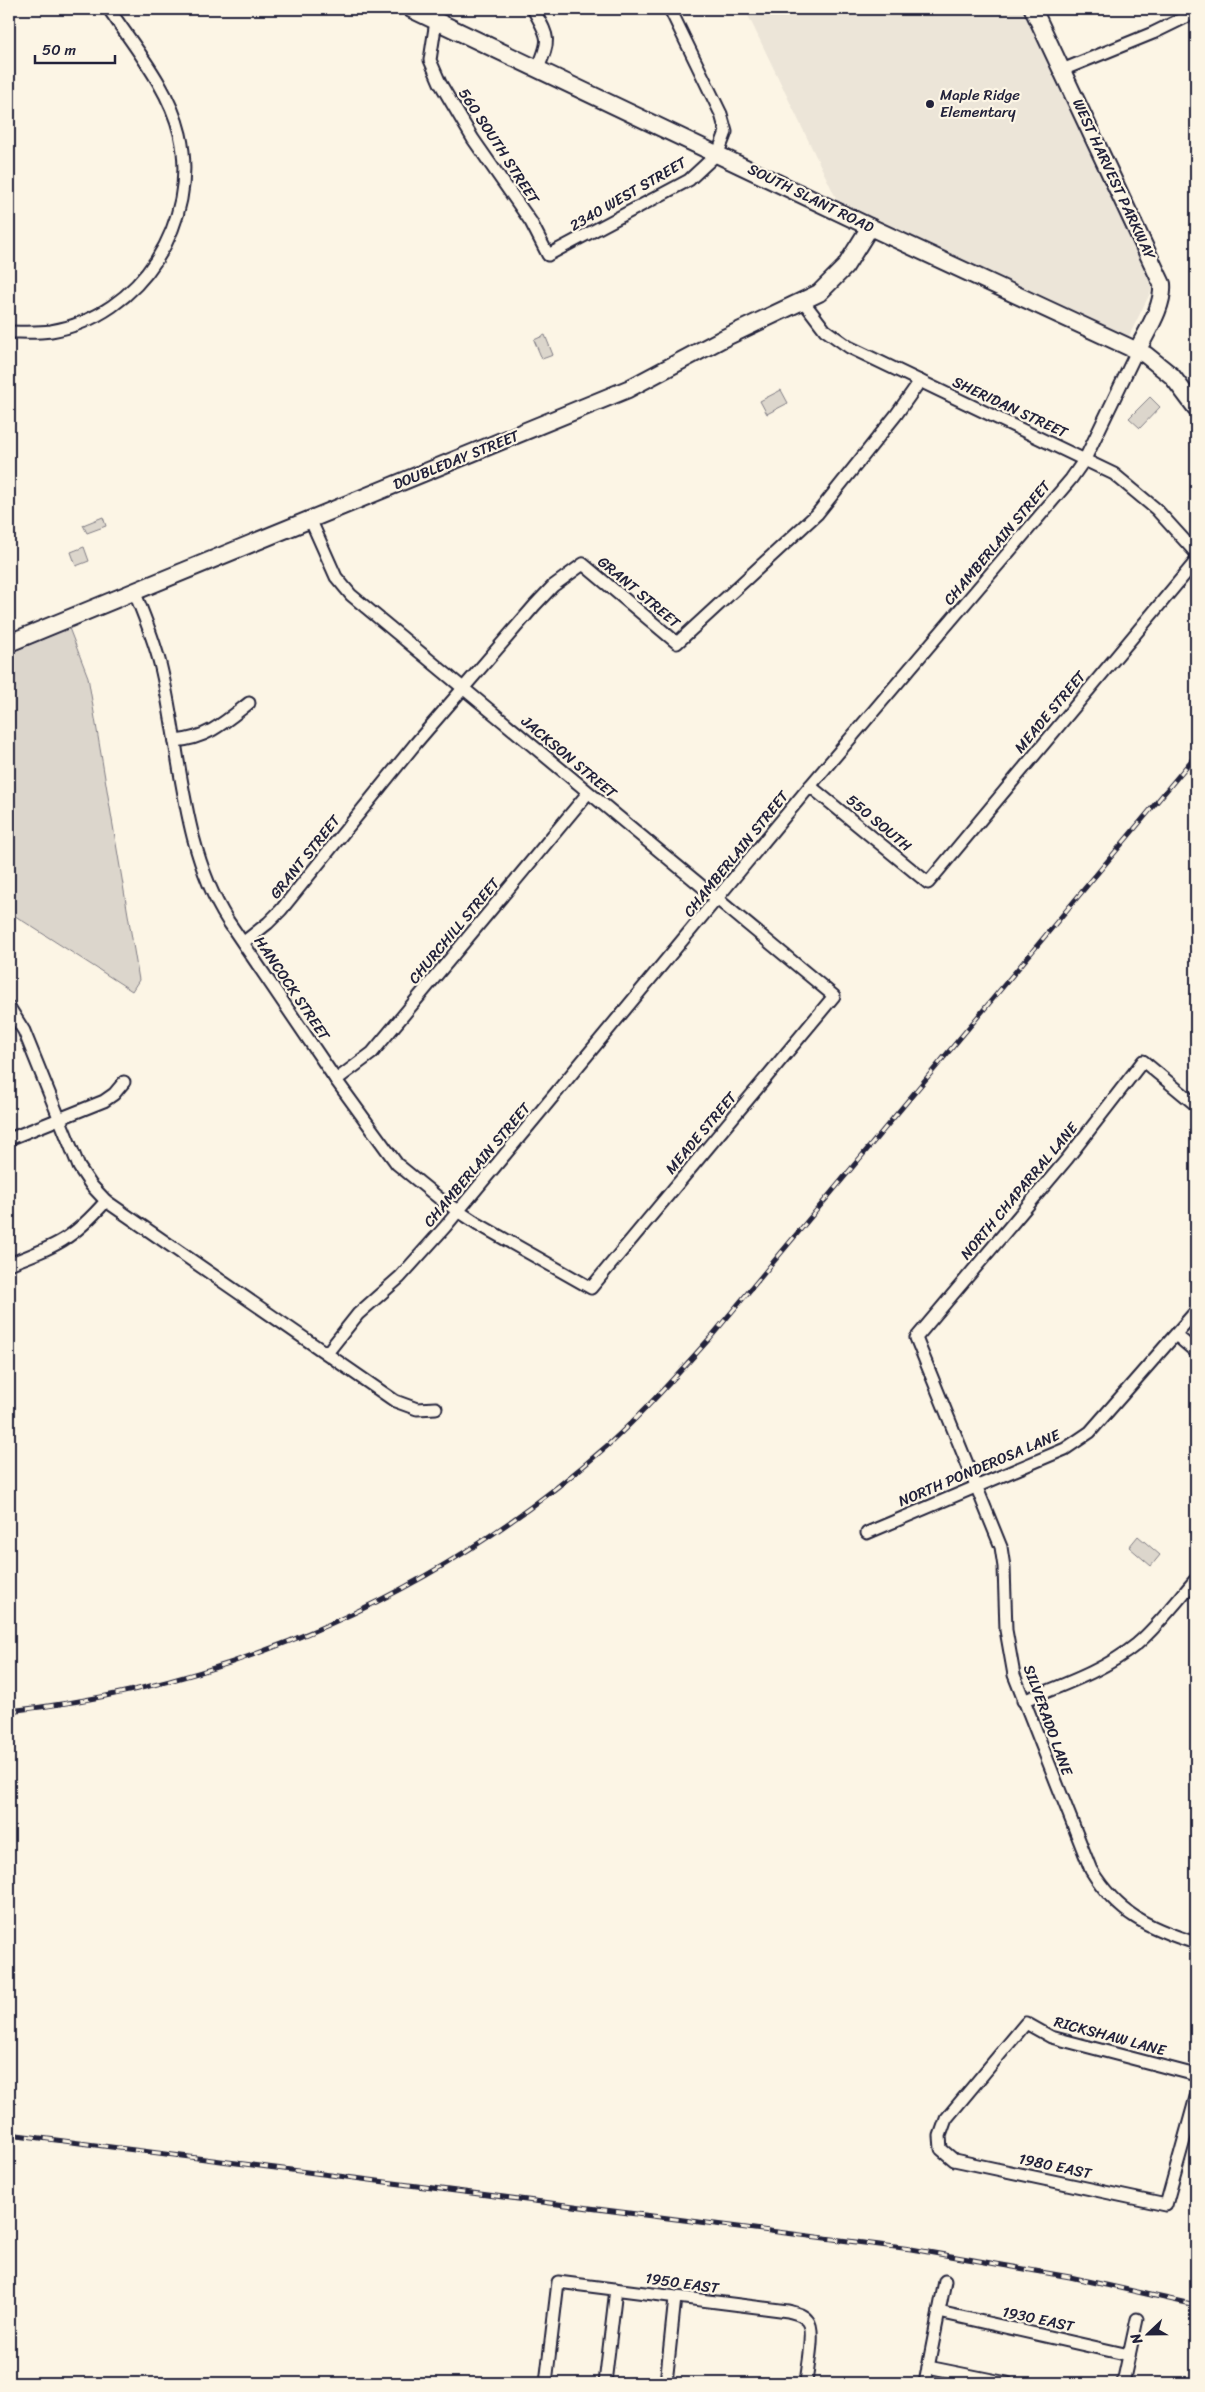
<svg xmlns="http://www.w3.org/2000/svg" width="1205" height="2392" viewBox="0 0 1205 2392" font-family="Sriracha,sans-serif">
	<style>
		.built { fill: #ece5d8 }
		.green { fill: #dcd6cc; stroke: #7f7c84 }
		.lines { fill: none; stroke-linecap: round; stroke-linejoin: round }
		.street-casing { stroke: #22223b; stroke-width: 15 }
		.secondary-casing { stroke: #22223b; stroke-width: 20 }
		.street { stroke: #fcf5e5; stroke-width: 11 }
		.secondary { stroke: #fcf5e5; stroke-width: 16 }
		.rail-casing { stroke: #22223b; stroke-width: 5 }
		.rail { stroke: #fcf5e5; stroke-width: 3; stroke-dasharray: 9; stroke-linecap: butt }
		.poi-dot { fill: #22223b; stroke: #fcf5e5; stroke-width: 2 }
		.labels { text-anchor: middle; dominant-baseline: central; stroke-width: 4.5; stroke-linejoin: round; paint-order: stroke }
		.poi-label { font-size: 15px; fill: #22223b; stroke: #fcf5e5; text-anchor: start }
		.street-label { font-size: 15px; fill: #22223b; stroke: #fcf5e5 }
	</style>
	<rect width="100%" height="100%" fill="#fcf5e5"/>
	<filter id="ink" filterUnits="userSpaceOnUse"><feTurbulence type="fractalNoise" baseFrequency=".02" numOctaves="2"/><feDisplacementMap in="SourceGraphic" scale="10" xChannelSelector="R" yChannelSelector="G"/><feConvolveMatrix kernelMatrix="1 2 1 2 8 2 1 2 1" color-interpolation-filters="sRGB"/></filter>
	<g filter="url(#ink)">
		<path class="built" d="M745,9h277l133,274 -26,53 -8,-1 -284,-135z"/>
		<g class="green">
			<path d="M545,335l8,20 -11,4 -8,-19z"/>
			<path d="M781,390l7,13 -21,11 -7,-13z"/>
			<path d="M1150,397l10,10 -20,21 -11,-10z"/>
			<path d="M103,517l3,9 -19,7 -4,-8z"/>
			<path d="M84,547l5,14 -13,5 -5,-14z"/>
			<path d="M69,628l19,49 51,303 -7,11 -123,-79v-259z"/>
			<path d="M1138,1536l22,19 -9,11 -22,-19z"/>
		</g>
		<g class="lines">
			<defs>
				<g id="street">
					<path d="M533,9c16,29 18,29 5,59"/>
					<path d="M436,21l-6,39 10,23 33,56 58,83 17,33 141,-75 29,-27 8,-21 -5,-18 -51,-105"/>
					<path d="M1062,70l91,-37 43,-21"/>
					<path d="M803,301l22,29 24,17 265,127 42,35 40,44"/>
					<path d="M9,332c14,0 28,1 42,-1 90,-15 149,-110 129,-197 -11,-46 -45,-86 -71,-125"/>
					<path d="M135,593c10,26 21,51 27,79 19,82 20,177 66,249l108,159 61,84 43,35 38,25 113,64 243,-292 -483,-401 -15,-18 -25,-56"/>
					<path d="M175,741c33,-3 50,-19 74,-38"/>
					<path d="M810,786l118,97 268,-322"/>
					<path d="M244,942l24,-19 13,-13 135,-167 119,-138 18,-19 30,-22 94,79 140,-129 79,-99 24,-34"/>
					<path d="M9,1007l15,24 55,136 12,18 15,16 289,200 22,8 19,-1"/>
					<path d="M336,1080l36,-27 216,-260"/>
					<path d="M1196,1105l-53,-44 -76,98 -151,179 85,209 3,20 2,63 8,45 77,195c27,44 57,58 105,73"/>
					<path d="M9,1139l95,-38 10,-7 10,-12"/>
					<path d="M9,1264c47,-18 63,-24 97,-63"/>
					<path d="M1176,1335l20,17"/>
					<path d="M327,1353l31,-39 42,-37 45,-50 365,-441 261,-307 14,-20 52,-108"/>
					<path d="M867,1533l198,-84 25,-17 106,-121"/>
					<path d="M1023,1701c39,-16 81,-30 114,-57 22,-19 40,-43 59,-65"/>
					<path d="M1196,2075l-145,-38 -25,-14 -80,96 -6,17 1,13 13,11 212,45 30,-108"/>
					<path d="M939,2312l190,43"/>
					<path d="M928,2367l79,16"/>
					<path d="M546,2383l12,-101 230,29c7,2 15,3 20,10 8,9 -1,49 -2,62"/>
					<path d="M605,2383l11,-94"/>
					<path d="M666,2383l9,-85"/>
					<path d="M925,2383l20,-102"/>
					<path d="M1123,2383l14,-64"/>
				</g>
				<g id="secondary">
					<path d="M411,9l459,218 276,128 26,21 24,32"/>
					<path d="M1033,9l129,275c2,22 -15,47 -25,67"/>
					<path d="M9,643l619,-254 96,-51 95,-45 26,-26 25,-40"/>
				</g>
			</defs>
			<use href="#street" class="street-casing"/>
			<use href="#secondary" class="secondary-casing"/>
			<use href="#street" class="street"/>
			<use href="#secondary" class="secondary"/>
			<defs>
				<g id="rail">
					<path d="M9,1711c222,-24 431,-118 599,-266 36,-33 69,-70 102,-107l486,-583"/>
					<path d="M9,2134l902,115 159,28 126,28"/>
				</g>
			</defs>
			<use href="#rail" class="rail-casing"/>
			<use href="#rail" class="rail"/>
		</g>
	</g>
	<circle class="poi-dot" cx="930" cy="104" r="5"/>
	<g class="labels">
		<g class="poi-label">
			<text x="940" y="95">Maple Ridge<tspan x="940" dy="17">Elementary</tspan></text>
		</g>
		<g class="street-label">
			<text transform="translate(499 146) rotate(57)">560 SOUTH STREET</text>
			<text transform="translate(1114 179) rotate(65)">WEST HARVEST PARKWAY</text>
			<text transform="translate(628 194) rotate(-30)">2340 WEST STREET</text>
			<text transform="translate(811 198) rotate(26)">SOUTH SLANT ROAD</text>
			<text transform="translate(1010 407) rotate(25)">SHERIDAN STREET</text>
			<text transform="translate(456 460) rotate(-22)">DOUBLEDAY STREET</text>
			<text transform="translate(997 543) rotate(-50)">CHAMBERLAIN STREET</text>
			<text transform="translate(639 592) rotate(40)">GRANT STREET</text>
			<text transform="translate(1050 712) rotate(-50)">MEADE STREET</text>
			<text transform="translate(569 757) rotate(40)">JACKSON STREET</text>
			<text transform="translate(879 823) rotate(40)">550 SOUTH</text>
			<text transform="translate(736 854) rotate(-51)">CHAMBERLAIN STREET</text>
			<text transform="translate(305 857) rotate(-51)">GRANT STREET</text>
			<text transform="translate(454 931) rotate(-50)">CHURCHILL STREET</text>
			<text transform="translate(292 988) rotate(56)">HANCOCK STREET</text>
			<text transform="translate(701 1133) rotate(-50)">MEADE STREET</text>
			<text transform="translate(477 1165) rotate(-50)">CHAMBERLAIN STREET</text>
			<text transform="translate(1019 1191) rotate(-50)">NORTH CHAPARRAL LANE</text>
			<text transform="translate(979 1468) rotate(-23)">NORTH PONDEROSA LANE</text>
			<text transform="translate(1048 1720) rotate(70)">SILVERADO LANE</text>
			<text transform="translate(1110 2036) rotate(15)">RICKSHAW LANE</text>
			<text transform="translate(1055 2166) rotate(12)">1980 EAST</text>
			<text transform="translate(682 2283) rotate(8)">1950 EAST</text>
			<text transform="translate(1038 2319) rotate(12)">1930 EAST</text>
		</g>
	</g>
	<rect width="1205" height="2392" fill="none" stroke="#fcf5e5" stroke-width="30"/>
	<rect x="15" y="15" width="1175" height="2362" fill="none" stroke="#22223b" stroke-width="2" filter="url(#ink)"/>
	<g transform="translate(1148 2334) rotate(248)" stroke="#fcf5e5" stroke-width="4" paint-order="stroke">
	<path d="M0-4L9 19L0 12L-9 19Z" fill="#22223b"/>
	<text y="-8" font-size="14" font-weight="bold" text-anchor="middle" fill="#22223b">N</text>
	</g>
	<path d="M35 55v8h80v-8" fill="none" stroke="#22223b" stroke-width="2.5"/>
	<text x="42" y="55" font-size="15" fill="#22223b" stroke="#fcf5e5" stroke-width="4" paint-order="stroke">50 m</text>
</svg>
